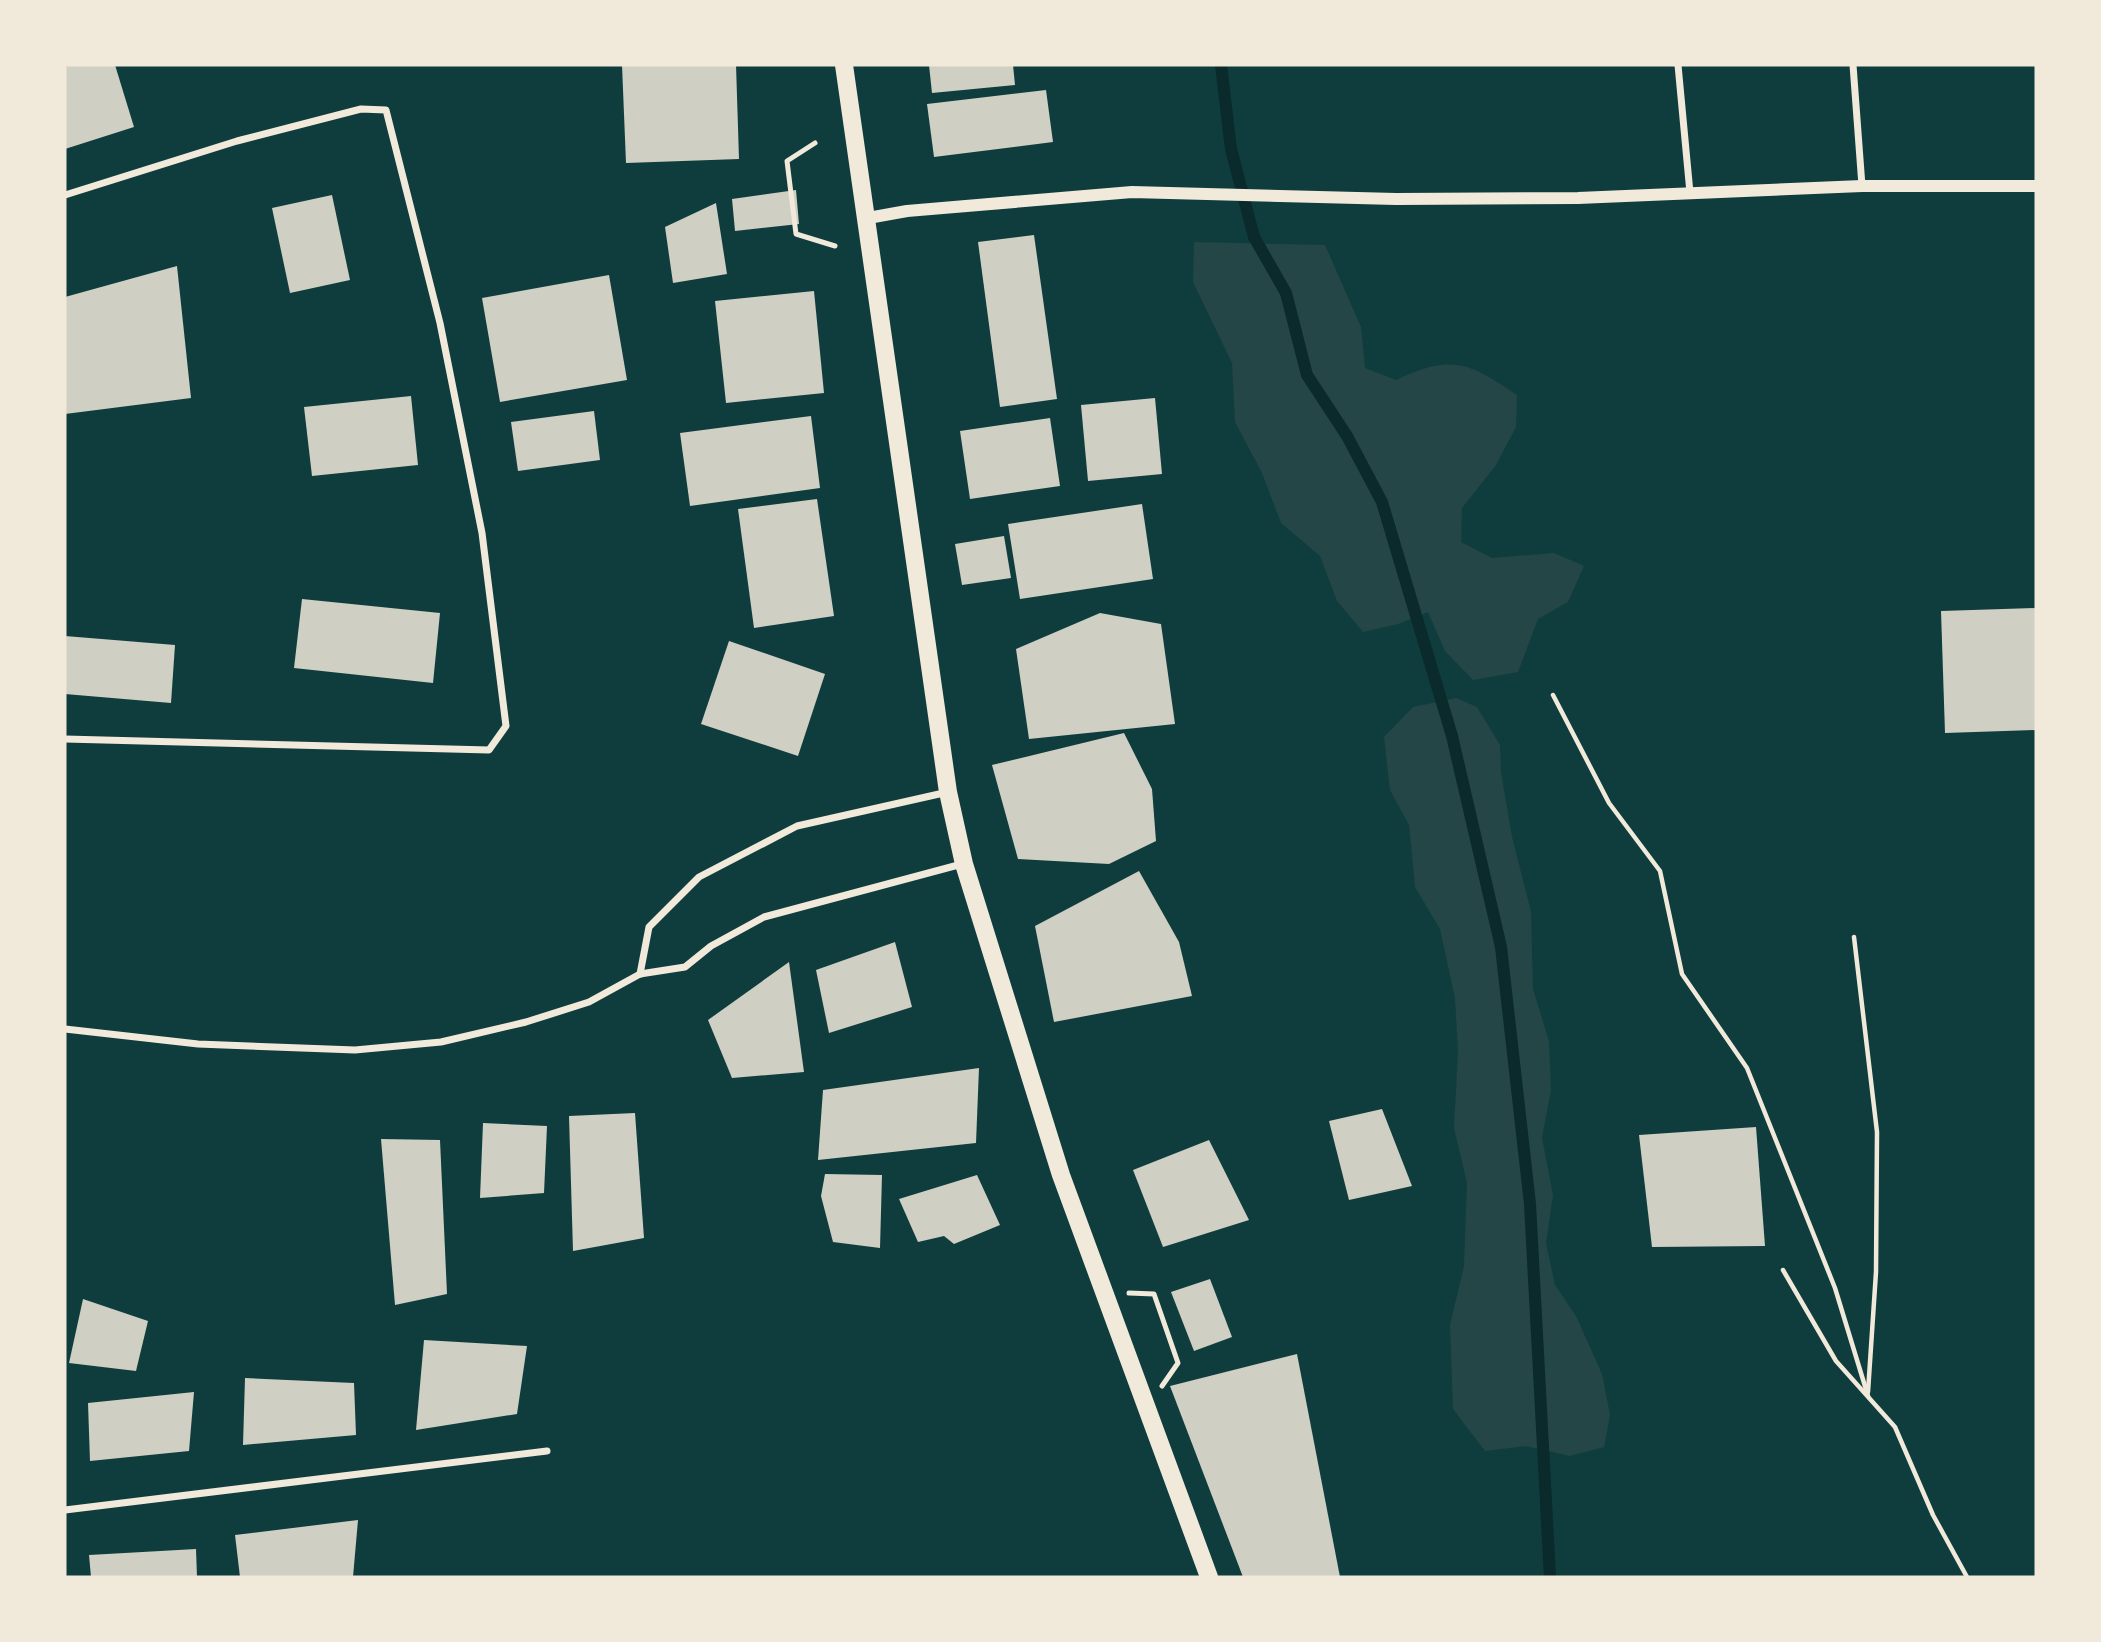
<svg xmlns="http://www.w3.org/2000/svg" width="2101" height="1642" viewBox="0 0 2101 1642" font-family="Inter,sans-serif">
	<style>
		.green { fill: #244646 }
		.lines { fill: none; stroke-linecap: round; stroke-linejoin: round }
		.stream { stroke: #0a2a2b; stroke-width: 12 }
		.building { fill: #cfcfc3 }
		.path { stroke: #f1e9da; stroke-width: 4.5 }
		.service { stroke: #f1e9da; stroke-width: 5 }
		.minor { stroke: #f1e9da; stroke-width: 7 }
		.tertiary { stroke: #f1e9da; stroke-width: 12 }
		.primary { stroke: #f1e9da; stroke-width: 18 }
	</style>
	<rect width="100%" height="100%" fill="#0f3d3e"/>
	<g class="green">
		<path d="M1194,242l131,3 36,82 4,41 31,12c56,-26 72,-18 121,15l-1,32 -20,38 -34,43 -1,34 31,16 62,-5 30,13 -16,36 -30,17 -20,53 -45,8 -28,-29 -17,-39 -30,12 -35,8 -26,-31 -17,-45 -39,-33 -19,-50 -27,-51 -3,-59 -39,-81z"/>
		<path d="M1456,698l21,9 23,38 1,27 11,65 19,75 2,77 16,52 2,49 -9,48 11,57 -7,48 9,42 21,31 26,58 8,41 -6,32 -34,9 -44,-10 -41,5 -32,-42 -3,-84 14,-59 3,-83 -13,-55 4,-77 -3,-53 -15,-69 -25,-42 -6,-62 -19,-35 -6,-53 29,-30z"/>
	</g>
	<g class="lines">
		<path class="stream" d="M1221,65l10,84 23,88 32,56 21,82 40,61 35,66 70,234 49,211 29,257 20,373"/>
	</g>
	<g class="building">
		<path d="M65,65h50l19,62 -69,22z"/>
		<path d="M622,65h114l3,94 -113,4z"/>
		<path d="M929,65h84l2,20 -83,8z"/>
		<path d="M1046,90l7,52 -119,15 -7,-53z"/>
		<path d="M796,190l3,34 -64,7 -3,-32z"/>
		<path d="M332,195l18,85 -60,13 -18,-85z"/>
		<path d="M716,203l11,71 -54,9 -8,-56z"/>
		<path d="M1034,235l23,164 -57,8 -22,-165z"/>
		<path d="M177,266l14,132 -126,16v-117z"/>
		<path d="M609,275l18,105 -127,22 -18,-104z"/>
		<path d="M814,291l10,102 -98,10 -11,-102z"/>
		<path d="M411,396l7,69 -106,11 -8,-69z"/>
		<path d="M1155,398l7,76 -74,7 -7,-76z"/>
		<path d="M594,411l6,49 -82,11 -7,-49z"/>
		<path d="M811,416l9,72 -130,18 -10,-73z"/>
		<path d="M1050,418l10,68 -90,13 -10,-68z"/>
		<path d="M817,499l17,117 -80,12 -16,-119z"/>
		<path d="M1142,504l11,75 -133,20 -12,-75z"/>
		<path d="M1004,536l7,42 -49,7 -7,-41z"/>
		<path d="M302,599l138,14 -7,70 -139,-15z"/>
		<path d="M2036,608v122l-91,3 -4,-122z"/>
		<path d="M1100,613l61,11 14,100 -146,15 -13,-90z"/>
		<path d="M65,636l110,9 -4,58 -106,-9z"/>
		<path d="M729,641l96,33 -27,82 -97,-32z"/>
		<path d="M1124,733l28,56 4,52 -47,23 -91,-5 -26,-94z"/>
		<path d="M1139,871l40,71 13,54 -138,26 -19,-96z"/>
		<path d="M895,942l17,65 -83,26 -13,-63z"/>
		<path d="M789,962l15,110 -72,6 -24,-58z"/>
		<path d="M979,1068l-3,75 -158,17 5,-70z"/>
		<path d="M1382,1109l30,77 -63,14 -20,-79z"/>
		<path d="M635,1113l9,125 -71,13 -4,-135z"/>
		<path d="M483,1123l64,3 -3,67 -64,5z"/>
		<path d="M1756,1127l9,119 -113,1 -13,-112z"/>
		<path d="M381,1139l59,1 7,154 -52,11z"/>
		<path d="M1209,1140l40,80 -86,27 -30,-77z"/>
		<path d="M825,1174l57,1 -2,73 -47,-6 -12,-46z"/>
		<path d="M977,1175l23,50 -46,19 -10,-8 -26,6 -19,-43z"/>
		<path d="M1210,1279l22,58 -38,14 -23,-59z"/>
		<path d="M83,1299l65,22 -12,50 -67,-8z"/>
		<path d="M424,1340l103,6 -10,68 -101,16z"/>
		<path d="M1297,1354l43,223h-97l-73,-191z"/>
		<path d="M245,1378l109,5 2,52 -113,10z"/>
		<path d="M194,1392l-5,59 -99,10 -2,-58z"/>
		<path d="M358,1520l-5,57h-113l-5,-42z"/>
		<path d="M196,1549l1,28h-106l-2,-22z"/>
	</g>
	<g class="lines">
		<g class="path">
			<path d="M1553,695l56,108 51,68 22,103 65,94 88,220 33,108"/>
			<path d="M1854,937l23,195 -1,140 -8,120"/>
			<path d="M1783,1270l53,91 59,66 38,88 34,62"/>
		</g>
		<g class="service">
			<path d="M815,143l-28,18 9,73 39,12"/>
			<path d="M1129,1293l25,1 24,69 -16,23"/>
		</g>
		<g class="minor">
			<path d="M1678,65l12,128"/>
			<path d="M1853,65l9,121"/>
			<path d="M65,195l172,-54 124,-32 25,1 54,213 42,210 24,193 -17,24 -424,-11"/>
			<path d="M640,974l9,-47 50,-50 98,-51 151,-34"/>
			<path d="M65,1029l133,15 157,6 86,-8 85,-20 63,-20 51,-28 45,-7 26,-21 53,-29 198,-53"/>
			<path d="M65,1510l482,-59"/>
		</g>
		<path class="tertiary" d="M868,218l39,-7 225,-19 264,7 182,-1 284,-12h174"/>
		<path class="primary" d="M844,65l104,727 16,72 97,311 148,402"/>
	</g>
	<rect width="2101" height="1642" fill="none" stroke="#f1e9da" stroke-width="133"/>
</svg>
